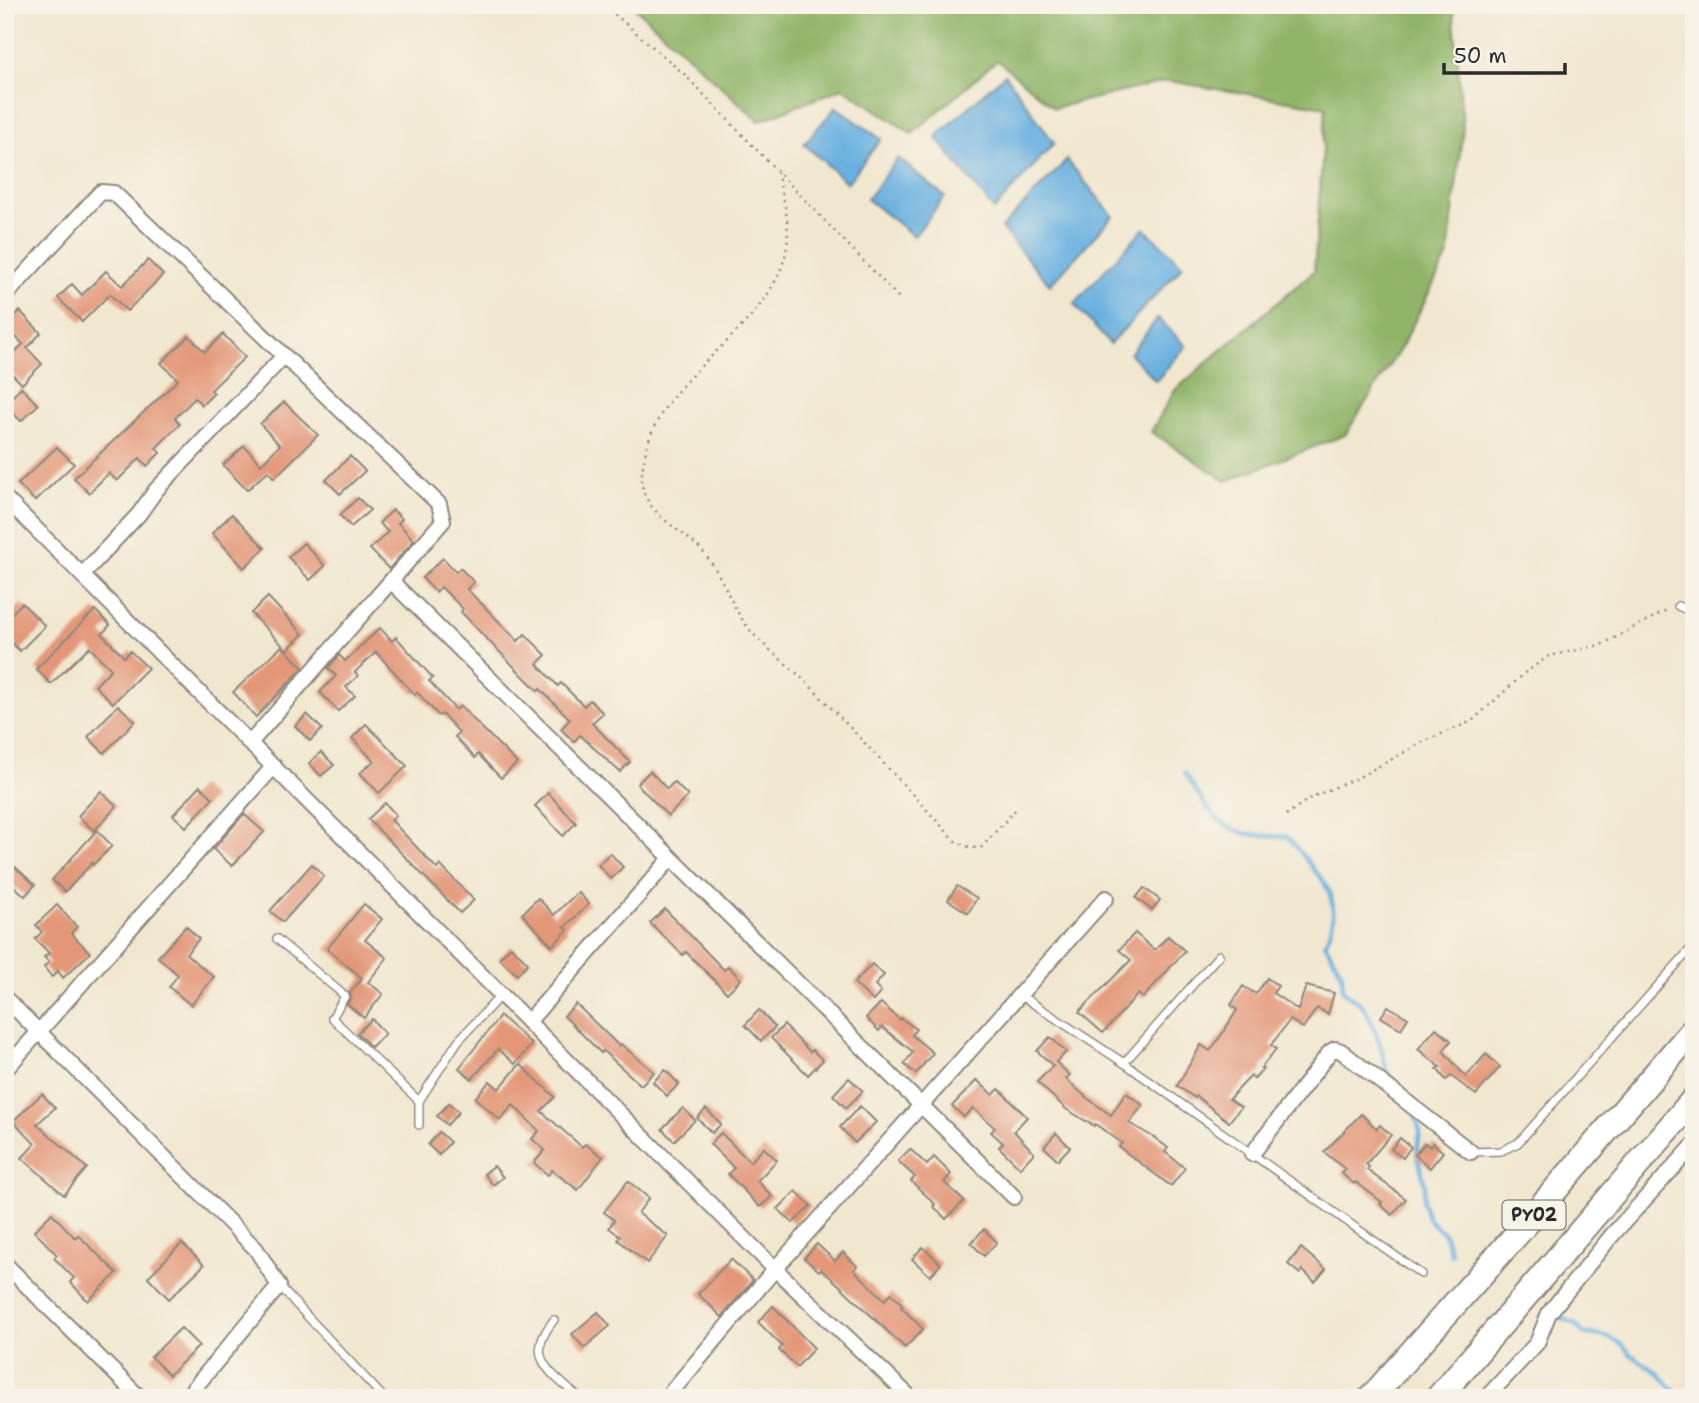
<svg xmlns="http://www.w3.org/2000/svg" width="1699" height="1403" viewBox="0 0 1699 1403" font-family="'Shantell Sans',sans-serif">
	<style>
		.forest { fill: #90b468; stroke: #5e704a; stroke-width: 2 }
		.water { fill: #69b0e0; stroke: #4a6e86; stroke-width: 2 }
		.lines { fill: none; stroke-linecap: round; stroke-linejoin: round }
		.stream { stroke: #69b0e0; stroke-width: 4.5 }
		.building { fill: #e39778 }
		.lane-casing { stroke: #8e897d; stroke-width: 10 }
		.street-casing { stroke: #8e897d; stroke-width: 18 }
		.highway-casing { stroke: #8e897d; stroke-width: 28 }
		.path { stroke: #8e897d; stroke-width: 2.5; stroke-dasharray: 2 5; stroke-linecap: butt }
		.lane { stroke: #fff; stroke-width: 7 }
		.street { stroke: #fff; stroke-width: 14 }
		.highway { stroke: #fff; stroke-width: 24 }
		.labels { text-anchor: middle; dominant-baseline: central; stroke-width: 7; stroke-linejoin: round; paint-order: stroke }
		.shield { fill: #f7f3e8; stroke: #686764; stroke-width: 2 }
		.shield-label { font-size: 18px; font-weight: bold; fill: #2b2b2b }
	</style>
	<rect width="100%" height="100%" fill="#f7f3e8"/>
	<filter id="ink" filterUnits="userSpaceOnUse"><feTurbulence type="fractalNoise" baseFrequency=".0143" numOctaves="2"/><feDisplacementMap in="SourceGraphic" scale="14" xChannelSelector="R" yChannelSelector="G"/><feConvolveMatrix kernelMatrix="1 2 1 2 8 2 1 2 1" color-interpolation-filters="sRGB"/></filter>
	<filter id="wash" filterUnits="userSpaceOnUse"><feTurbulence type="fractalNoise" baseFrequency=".00686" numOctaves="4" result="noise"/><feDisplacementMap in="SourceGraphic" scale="28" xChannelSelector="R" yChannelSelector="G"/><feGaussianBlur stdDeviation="1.57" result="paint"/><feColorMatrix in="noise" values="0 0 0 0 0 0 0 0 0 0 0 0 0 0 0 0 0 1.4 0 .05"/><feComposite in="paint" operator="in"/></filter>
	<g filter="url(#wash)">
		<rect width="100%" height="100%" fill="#f1e7cf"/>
		<path class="forest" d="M632,5h821l10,122 -15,128 -46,91 -57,89 -119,46 -75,-49 24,-42 139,-119 12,-164 -158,-26 -114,27 -57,-48 -85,74 -69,-46 -84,33z"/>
		<g class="water">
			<path d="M1005,74l49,69 -60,67 -58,-73z"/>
			<path d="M836,107l45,32 -34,44 -43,-39z"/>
			<path d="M898,158l47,39 -31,39 -47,-37z"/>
			<path d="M1067,160l46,56 -63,69 -49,-57z"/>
			<path d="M1144,228l39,38 -73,78 -36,-40z"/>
			<path d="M1158,318l28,28 -30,35 -26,-27z"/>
		</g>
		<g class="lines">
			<g class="stream">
				<path d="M1185,773c30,49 39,65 101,63 10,10 17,19 25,30 4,6 11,11 14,18 11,19 11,40 0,59l17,30 1,18 19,14 9,15 10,27 6,25 14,16"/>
				<path d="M1416,1116l4,16 -3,20 8,33 -2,16 5,18 16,14 7,21"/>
				<path d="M1551,1314l23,9 9,10 25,4 15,8 7,9 28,19 23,25"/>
			</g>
		</g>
		<g id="blocks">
			<g class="building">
				<path d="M148,260l15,15 -36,36 -17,-17 -28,28 -24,-24 14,-14 10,11 24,-24 16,15z"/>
				<path d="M20,311l21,22 -14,15 15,16 -20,20 -17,-17v-5l18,-18 -18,-18z"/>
				<path d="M223,334l22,23 -34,33 3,3 -12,12 -7,-7 -20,20 5,6 -24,24 4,5 -13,13 -7,-8 -23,23 -8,-8 -20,20 -15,-15 104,-98 -17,-17 28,-27 16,16z"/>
				<path d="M21,387l17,18 -17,16 -16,-16z"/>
				<path d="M284,402l34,33 -44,43 -6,-7 -21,19 -24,-25 21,-19 17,18 19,-19 -20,-21z"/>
				<path d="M57,447l17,17 -39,37 -17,-17z"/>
				<path d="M350,456l15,15 -25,23 -14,-14z"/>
				<path d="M358,498l12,12 -19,17 -11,-12z"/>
				<path d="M393,510l9,9 -4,4 16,17 -25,29 -19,-20 18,-17 -9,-9z"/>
				<path d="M232,514l33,34 -21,20 -32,-35z"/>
				<path d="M304,543l21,23 -15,14 -22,-23z"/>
				<path d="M443,558l13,14 4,-4 14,14 -7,7 51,52 7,-7 21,21 -9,9 21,22 3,-3 23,23 6,-6 13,13 -11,10 38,39 -10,10 -40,-37 -6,7 -13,-13 9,-10 -30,-30 -2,2 -57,-58 -20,-21 2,-3 -22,-22 -5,5 -14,-14z"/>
				<path d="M268,597l35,37 -16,16 -36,-37z"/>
				<path d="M22,603l23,23 -25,25 -15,-15v-16z"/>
				<path d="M95,610l15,15 -8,9 22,23 6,-6 18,17 -35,35 -18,-17 16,-17 -22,-22 -38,37 -15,-15z"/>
				<path d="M380,628l12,13 4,-4 17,19 20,22 -4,3 27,29 4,-4 57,57 -16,15 -23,-24 -3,4 -20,-21 4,-5 -17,-18 -3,2 -22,-24 -2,3 -39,-43 -21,20 3,4 -12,11 9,9 -17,15 -18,-19 16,-16 -8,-8 11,-13 6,6z"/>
				<path d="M282,646l21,22 -47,49 -23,-25z"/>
				<path d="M118,705l17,16 -31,32 -16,-16z"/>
				<path d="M307,714l15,15 -12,12 -15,-15z"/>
				<path d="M366,724l41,42 -28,27 -19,-20 14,-12 -22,-23z"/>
				<path d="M321,752l13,13 -13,11 -12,-13z"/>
				<path d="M650,771l17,18 7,-7 14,14 -20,20 -31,-32z"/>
				<path d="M200,786l13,12 -27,29 -13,-12z"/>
				<path d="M101,791l16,15 -23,25 -16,-15z"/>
				<path d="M548,793l28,30 -13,13 -28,-30z"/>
				<path d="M385,803l11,12 -5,5 46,49 3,-4 34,35 -14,13 -92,-94z"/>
				<path d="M244,814l20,18 -32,34 -19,-17z"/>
				<path d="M97,830l15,16 -19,19 -1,-2 -27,29 -13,-12z"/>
				<path d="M610,853l13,14 -12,12 -13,-14z"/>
				<path d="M312,864l12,12 -41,46 -13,-11z"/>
				<path d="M13,865l22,20 -10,11 -20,-18v-5z"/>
				<path d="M957,886l20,12 -9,15 -20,-13z"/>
				<path d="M1144,888l16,12 -8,10 -16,-12z"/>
				<path d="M578,892l11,12 -24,23 3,3 -16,16 -30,-32 16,-16 16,17z"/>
				<path d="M364,904l18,15 -17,21 22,18 -19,24 15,12 -19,24 -17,-14 4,-7 -1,-4 12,-15 -35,-29z"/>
				<path d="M57,905l20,22 -6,6 19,20 -27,25 -5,-7 -6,6 -8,-10 5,-5 -5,-5 5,-4 -14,-14 7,-7 -6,-7z"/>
				<path d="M665,909l59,61 4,-4 13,13 -14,14 -41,-41 -3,3 -33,-32z"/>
				<path d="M186,926l13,13 -13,15 28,23 -23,28 -22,-18 9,-12 -20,-18z"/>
				<path d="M1135,933l18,16h3l12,-13 17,15 -42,47 -5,-4 -35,39 -24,-21 52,-52 -12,-10z"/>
				<path d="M511,946l17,17 -11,12 -18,-17z"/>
				<path d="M872,964l12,11 -9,10 6,7 -8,9 -19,-18z"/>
				<path d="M1267,978l11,8 -5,7 25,17 8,-24 28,7 -6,21 -11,-6 -14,20 -13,-8 -19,25 5,4 -15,19 2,1 -9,10 -3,-3 -22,23 12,8 -12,15 -33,-26 -1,2 -18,-12 24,-41 9,6 12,-17 15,-24 -6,-5 12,-19 13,8z"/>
				<path d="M881,1003l19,17 1,-2 15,11 -4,6 21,18 -17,21 -12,-10 9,-12 -31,-25 -3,4 -13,-13z"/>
				<path d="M576,1004l43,42 2,-2 33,28 -13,13 -38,-34 -2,2 -37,-37z"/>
				<path d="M1388,1006l20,12 -7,11 -20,-12z"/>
				<path d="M759,1010l16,17 -14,14 -16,-16z"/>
				<path d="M500,1016l32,28 -17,20 -17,-15 -26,30 -13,-11z"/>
				<path d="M372,1019l13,15 -14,13 -14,-14z"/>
				<path d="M784,1025l26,27 2,-2 11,10 -15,15 -37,-37z"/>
				<path d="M1436,1028l15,13 -8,10 23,26 20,-23 14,13 -24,28 -25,-19 -5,4 -9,-11 3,-2 -22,-18z"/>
				<path d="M1050,1037l16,15 -10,10 14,13 -4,4 21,19 24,17 15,-22 17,12 -14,18 26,15 13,10 -3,4 20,16 -14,18 -52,-39 3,-4 -27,-19 -1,2 -28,-17 -29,-27 16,-16 -16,-15z"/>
				<path d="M520,1064l35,33 -14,14 41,36 3,-3 18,13 -25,33 -26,-20 -4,5 -14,-12 11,-13 -13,-11 7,-8 -26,-26 -13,15 -25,-22 15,-17 9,8z"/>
				<path d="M665,1070l14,14 -12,12 -14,-14z"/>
				<path d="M849,1078l14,13 -17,17 -13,-13z"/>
				<path d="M977,1080l16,15 6,-6 28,28 -13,14 20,22 -14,15 -21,-21 4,-4 -12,-11 4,-4 -22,-20 -9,9 -12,-11z"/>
				<path d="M42,1094l13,14 -18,16 50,44 -23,27 -42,-37 13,-14 -22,-23z"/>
				<path d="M449,1103l10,9 -12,13 -10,-9z"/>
				<path d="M860,1106l16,16 -21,21 -15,-16z"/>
				<path d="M683,1108l12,12 -21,21 -12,-12z"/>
				<path d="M706,1109l15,15 -9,9 -15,-15z"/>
				<path d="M1361,1114l16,15 3,-4 11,10 -25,29 3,3 -2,3 39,29 -14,16 -12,-11 2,-2 -26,-20 -2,2 -13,-11 4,-4 -21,-17z"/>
				<path d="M439,1132l11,10 -11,13 -11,-10z"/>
				<path d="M721,1133l29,29 14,-14 13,12 -20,21 15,15 -12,11 -32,-33 6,-6 -24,-24z"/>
				<path d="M1056,1133l14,14 -12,13 -14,-13z"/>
				<path d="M1400,1138l11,9 -8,11 -12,-9z"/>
				<path d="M1425,1143l5,4 3,-4 10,9 -13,16 -15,-13z"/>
				<path d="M910,1149l17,16 7,-8 17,17 -7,8 20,19 -18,18 -13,-13 2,-2 -24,-23 4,-4 -17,-16z"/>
				<path d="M494,1166l9,11 -10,8 -9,-11z"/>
				<path d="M628,1181l21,17 -11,15 30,23 -21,27 -29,-23 2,-4 -11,-8 5,-8 -10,-8z"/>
				<path d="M796,1191l15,15 -18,17 -15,-14z"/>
				<path d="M52,1213l23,25 3,-3 39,38 -29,28 -18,-19 4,-4 -20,-20 3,-3 -23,-24z"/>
				<path d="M984,1229l13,13 -13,14 -13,-13z"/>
				<path d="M182,1243l22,22 -35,34 -21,-22z"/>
				<path d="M817,1244l18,17 8,-9 14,14 -3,4 31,30 6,-7 12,12 -2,2 22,22 -18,19 -66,-63 -18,-16 -2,2 -15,-13z"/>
				<path d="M923,1247l18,17 -11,12 -18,-17z"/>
				<path d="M1301,1248l25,21 -11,13 -13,-12 -2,4 -12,-10z"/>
				<path d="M731,1259l22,21 -31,37 -24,-23z"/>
				<path d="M773,1306l41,42 -17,19 -18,-17 3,-4 -24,-24z"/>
				<path d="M598,1312l12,14 -26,22 -12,-14z"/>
				<path d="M181,1328l18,18 -30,29 -18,-18z"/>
			</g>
		</g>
	</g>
	<g filter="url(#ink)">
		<use href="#blocks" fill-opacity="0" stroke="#8e897d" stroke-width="2"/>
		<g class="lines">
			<defs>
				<g id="lane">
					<path d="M1678,606l16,7"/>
					<path d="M277,939l68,57 -13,22 87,83"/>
					<path d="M1020,995l104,68 297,211"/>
					<path d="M1124,1063l95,-108"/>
					<path d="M419,1125v-24l39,-60 43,-46"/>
					<path d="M1471,1152l30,-1 17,-8 176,-198"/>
					<path d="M279,1286l105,112"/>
					<path d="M554,1320c-31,37 -4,52 25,78"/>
				</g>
				<g id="street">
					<path d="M5,296l96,-104 13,1 325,311 4,17 -193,222"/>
					<path d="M5,498l770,771 136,129"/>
					<path d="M82,575l57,-61 17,-24 127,-133"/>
					<path d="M392,582l622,615"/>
					<path d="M5,998l251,251 23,37 -93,112"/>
					<path d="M528,1022l143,-164"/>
					<path d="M5,1070l269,-304"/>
					<path d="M1252,1154l78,-102 5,-3 6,2 130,101"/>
					<path d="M5,1264l135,134"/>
					<path d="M666,1398l109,-129 331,-371"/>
					<path d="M1486,1398l51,-55 12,-30 64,-79 81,-89"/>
				</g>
				<g id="highway">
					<path d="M1371,1398l154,-173 169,-196"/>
					<path d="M1438,1398l256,-299"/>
				</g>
			</defs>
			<use href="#lane" class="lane-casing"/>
			<use href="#street" class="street-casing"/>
			<use href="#highway" class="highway-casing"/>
			<g class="path">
				<path d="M604,5l80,69 215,224"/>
				<path d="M777,172c7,29 16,58 7,88 -25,81 -127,113 -140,201 -2,10 -4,21 0,31 8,26 42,40 59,60 20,23 27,53 46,77 17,20 40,36 58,54 51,52 100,105 149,159l16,6 10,-1 34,-38"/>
				<path d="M1286,815l26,-18 47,-20 64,-35 49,-21 54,-49 23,-16 52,-11 66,-35"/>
			</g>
			<use href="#lane" class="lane"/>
			<use href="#street" class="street"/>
			<use href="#highway" class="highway"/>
		</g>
	</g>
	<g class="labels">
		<rect class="shield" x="1502.5" y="1200.5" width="63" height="29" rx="5"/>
		<g class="shield-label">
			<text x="1534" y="1215">PY02</text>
		</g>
	</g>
	<rect width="1699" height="1403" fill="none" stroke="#f7f3e8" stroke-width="28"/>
	<path d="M1444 63v10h121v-10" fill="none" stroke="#2b2b2b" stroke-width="3.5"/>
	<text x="1454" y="63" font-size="21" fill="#2b2b2b" stroke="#f7f3e8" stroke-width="5" paint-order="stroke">50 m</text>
</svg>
